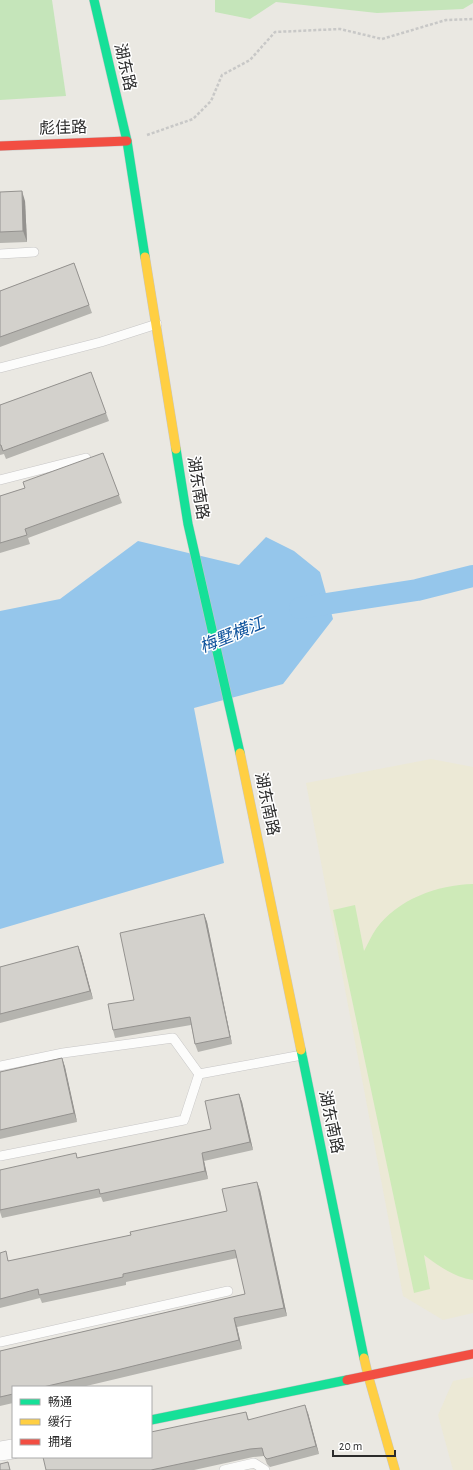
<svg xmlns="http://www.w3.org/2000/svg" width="473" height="1470" viewBox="0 0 473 1470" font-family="'Alegreya Sans','Noto Sans SC',sans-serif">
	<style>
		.education { fill: #ece9d6 }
		.green { fill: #c5e5ba }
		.pitch { fill: #ceeab8 }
		.water { fill: #95c6eb }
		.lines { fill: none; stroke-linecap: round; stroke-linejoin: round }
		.canal { stroke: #95c6eb; stroke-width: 22 }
		.lane-casing { stroke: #c7c6c6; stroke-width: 10 }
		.street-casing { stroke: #c7c6c6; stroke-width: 20 }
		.fast-casing { stroke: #c7c6c6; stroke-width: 10 }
		.slow-casing { stroke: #c7c6c6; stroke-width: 10 }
		.jam-casing { stroke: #c7c6c6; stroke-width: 10 }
		.path { stroke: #c8c8c7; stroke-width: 2.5; stroke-dasharray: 3 2; stroke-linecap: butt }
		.lane { stroke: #fcfcfb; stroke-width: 9 }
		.street { stroke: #fcfcfb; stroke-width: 19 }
		.fast { stroke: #16e098; stroke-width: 9 }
		.slow { stroke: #ffcf43; stroke-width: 9 }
		.jam { stroke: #f24e42; stroke-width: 9 }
		.wall { fill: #b5b4af }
		.shaded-wall { fill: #94928f }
		.building { fill: #d3d1cc; stroke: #94928f }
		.labels { text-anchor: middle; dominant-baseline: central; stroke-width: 3; stroke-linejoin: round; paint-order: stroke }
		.street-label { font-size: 16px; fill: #2b2b2b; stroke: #fff }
		.water-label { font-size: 17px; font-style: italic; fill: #0e539d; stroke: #fff }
	</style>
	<rect width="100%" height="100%" fill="#eae8e2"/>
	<g class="education">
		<path d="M431,759l42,8v546l-30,7 -40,-24 -97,-513z"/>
		<path d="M473,1377v93h-20l-15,-55 15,-34z"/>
	</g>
	<g class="green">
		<path d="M0,0h52l14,96 -66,4z"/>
		<path d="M215,0h258v3l-10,6 -86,4 -101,-11 -26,17 -35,-7z"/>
	</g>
	<path class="pitch" d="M473,884v396c-19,-3 -33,-13 -49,-25l6,34 -16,4 -81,-383 22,-5 9,46c4,-7 7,-15 12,-22 22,-30 61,-44 97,-45z"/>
	<path class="water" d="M266,537l28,14 26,21 13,47 -50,65 -89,24 30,155 -224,66v-318l60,-12 78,-58 101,24z"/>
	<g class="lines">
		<path class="canal" d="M300,608l117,-18 56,-14"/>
		<defs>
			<g id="lane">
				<path d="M0,254l34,-2"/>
				<path d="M0,368l101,-26 56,-18"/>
				<path d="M0,480l86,-22"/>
				<path d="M0,1066l63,-13 110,-15 26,36"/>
				<path d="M199,1074l103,-19"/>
				<path d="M0,1156l184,-36 15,-46"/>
				<path d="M0,1342l228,-51"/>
				<path d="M224,1470l30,-7 11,7"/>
			</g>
			<path id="street" d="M0,1451l13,-2"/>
			<g id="fast">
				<path d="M94,0l33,141 18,116"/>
				<path d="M176,449l12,75 52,229"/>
				<path d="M301,1050l63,308"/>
				<path d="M151,1420l196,-40"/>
			</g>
			<g id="slow">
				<path d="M145,257l31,192"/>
				<path d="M240,753l61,297"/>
				<path d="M364,1358l4,17 27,95"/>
			</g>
			<g id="jam">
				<path d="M0,146l127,-5"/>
				<path d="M347,1380l126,-26"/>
			</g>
		</defs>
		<use href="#lane" class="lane-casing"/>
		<use href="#street" class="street-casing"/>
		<use href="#fast" class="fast-casing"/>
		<use href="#slow" class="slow-casing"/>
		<use href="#jam" class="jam-casing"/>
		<path class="path" d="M147,135l46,-16 18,-18 11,-26 28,-15 25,-28 65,-3 42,10 64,-19 27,-1"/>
		<use href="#lane" class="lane"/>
		<use href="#street" class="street"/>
		<use href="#fast" class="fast"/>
		<use href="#slow" class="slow"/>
		<use href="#jam" class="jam"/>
	</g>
	<g class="wall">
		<path d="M0,192l25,9 2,41 -27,1z"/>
		<path d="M74,263l18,50 -92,34v-56z"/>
		<path d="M91,372l18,49 -103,38 -2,-5 -4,1v-50z"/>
		<path d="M103,453l19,50 -94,35 2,6 -30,9v-57l25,-8z"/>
		<path d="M204,914l3,8 25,122 -34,8 -3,-8 -4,-19 -76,13 -2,-8 21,-30z"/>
		<path d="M78,946l3,8 12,45 -93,24v-56z"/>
		<path d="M62,1058l3,9 12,55 -77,17v-67z"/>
		<path d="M239,1094l3,8 11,48 -49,11 4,18 -105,23 -2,-5 -99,21 -2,-6v-42l78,-12 133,-29z"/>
		<path d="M260,1190l27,126 -50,11 5,22 -122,29 -38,9h-69v16l-13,3v-55l245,-57 -8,-36 -111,24v3l-84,18 -2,-5 -40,10v-55l9,8 122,-26 96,-24z"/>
		<path d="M246,1412l3,8 59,-7 11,41 -49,13 -3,-3 -3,-8 -11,1 -59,13h-148z"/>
	</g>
	<g class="shaded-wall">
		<path d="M22,191l3,10 2,41 -4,-11z"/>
		<path d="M204,914l3,8 25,122 -2,-7z"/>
		<path d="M78,946l3,8 12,45 -3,-8z"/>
		<path d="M62,1058l3,9 12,55 -3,-9z"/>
		<path d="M239,1094l3,8 11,48 -3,-8z"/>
		<path d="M202,1153l2,8 4,18 -3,-8z"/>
		<path d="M257,1182l3,8 27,126 -3,-8z"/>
		<path d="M234,1318l3,9 5,22 -3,-9z"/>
		<path d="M305,1405l3,8 11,41 -3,-8z"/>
	</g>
	<g class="building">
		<path d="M22,191l1,40 -23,1v-40z"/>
		<path d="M74,263l15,42 -89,32v-46z"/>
		<path d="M91,372l15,41 -103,38 -2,-6h-1v-40z"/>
		<path d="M103,453l16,42 -94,34 2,6 -27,8v-47l25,-8 -2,-6z"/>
		<path d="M204,914l26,123 -35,7 -5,-27 -77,13 -5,-26 26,-4 -14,-67z"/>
		<path d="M78,946l12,45 -90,23v-47z"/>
		<path d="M62,1058l12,55 -74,17v-58z"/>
		<path d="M239,1094l11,48 -48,11 3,18 -105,23 -1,-5 -99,21v-40l76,-17 1,5 134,-29 -6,-28z"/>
		<path d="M257,1182l27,126 -50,10 5,22 -122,30 -74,17h-30v7l-13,3v-46l245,-57 -10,-44 -112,24v3l-84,18 -1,-6 -38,10v-46l6,-2 2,10 123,-26 -1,-3 97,-21 -5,-22z"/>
		<path d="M305,1405l11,41 -49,13 -3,-3 -2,-8 -12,1 -99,21h-105l-3,-13h108v-25l95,-20 2,8z"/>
		<path d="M8,1462l2,8h-10v-6z"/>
	</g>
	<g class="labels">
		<g class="street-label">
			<text transform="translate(125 67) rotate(77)">湖东路</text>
			<text transform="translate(63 128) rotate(-2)">彪佳路</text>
			<text transform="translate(198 488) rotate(81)">湖东南路</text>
			<text transform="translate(267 804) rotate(78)">湖东南路</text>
			<text transform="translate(331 1122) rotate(78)">湖东南路</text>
		</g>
		<g class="water-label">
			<text transform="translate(232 635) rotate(-22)">梅墅横江</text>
		</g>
	</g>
	<rect x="12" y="1386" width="140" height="72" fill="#ffffff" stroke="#aaaaaa"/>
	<rect x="20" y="1399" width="20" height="6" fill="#16e098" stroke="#aaaaaa"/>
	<text x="48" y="1406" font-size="12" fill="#2b2b2b">畅通</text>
	<rect x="20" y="1419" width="20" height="6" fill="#ffcf43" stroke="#aaaaaa"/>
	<text x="48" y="1426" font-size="12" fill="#2b2b2b">缓行</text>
	<rect x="20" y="1439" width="20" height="6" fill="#f24e42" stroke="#aaaaaa"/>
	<text x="48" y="1446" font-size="12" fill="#2b2b2b">拥堵</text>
	<path d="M333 1450v6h62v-6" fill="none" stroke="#2b2b2b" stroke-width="2"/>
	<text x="339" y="1450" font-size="12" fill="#2b2b2b" stroke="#ffffff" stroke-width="3" paint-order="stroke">20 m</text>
</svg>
